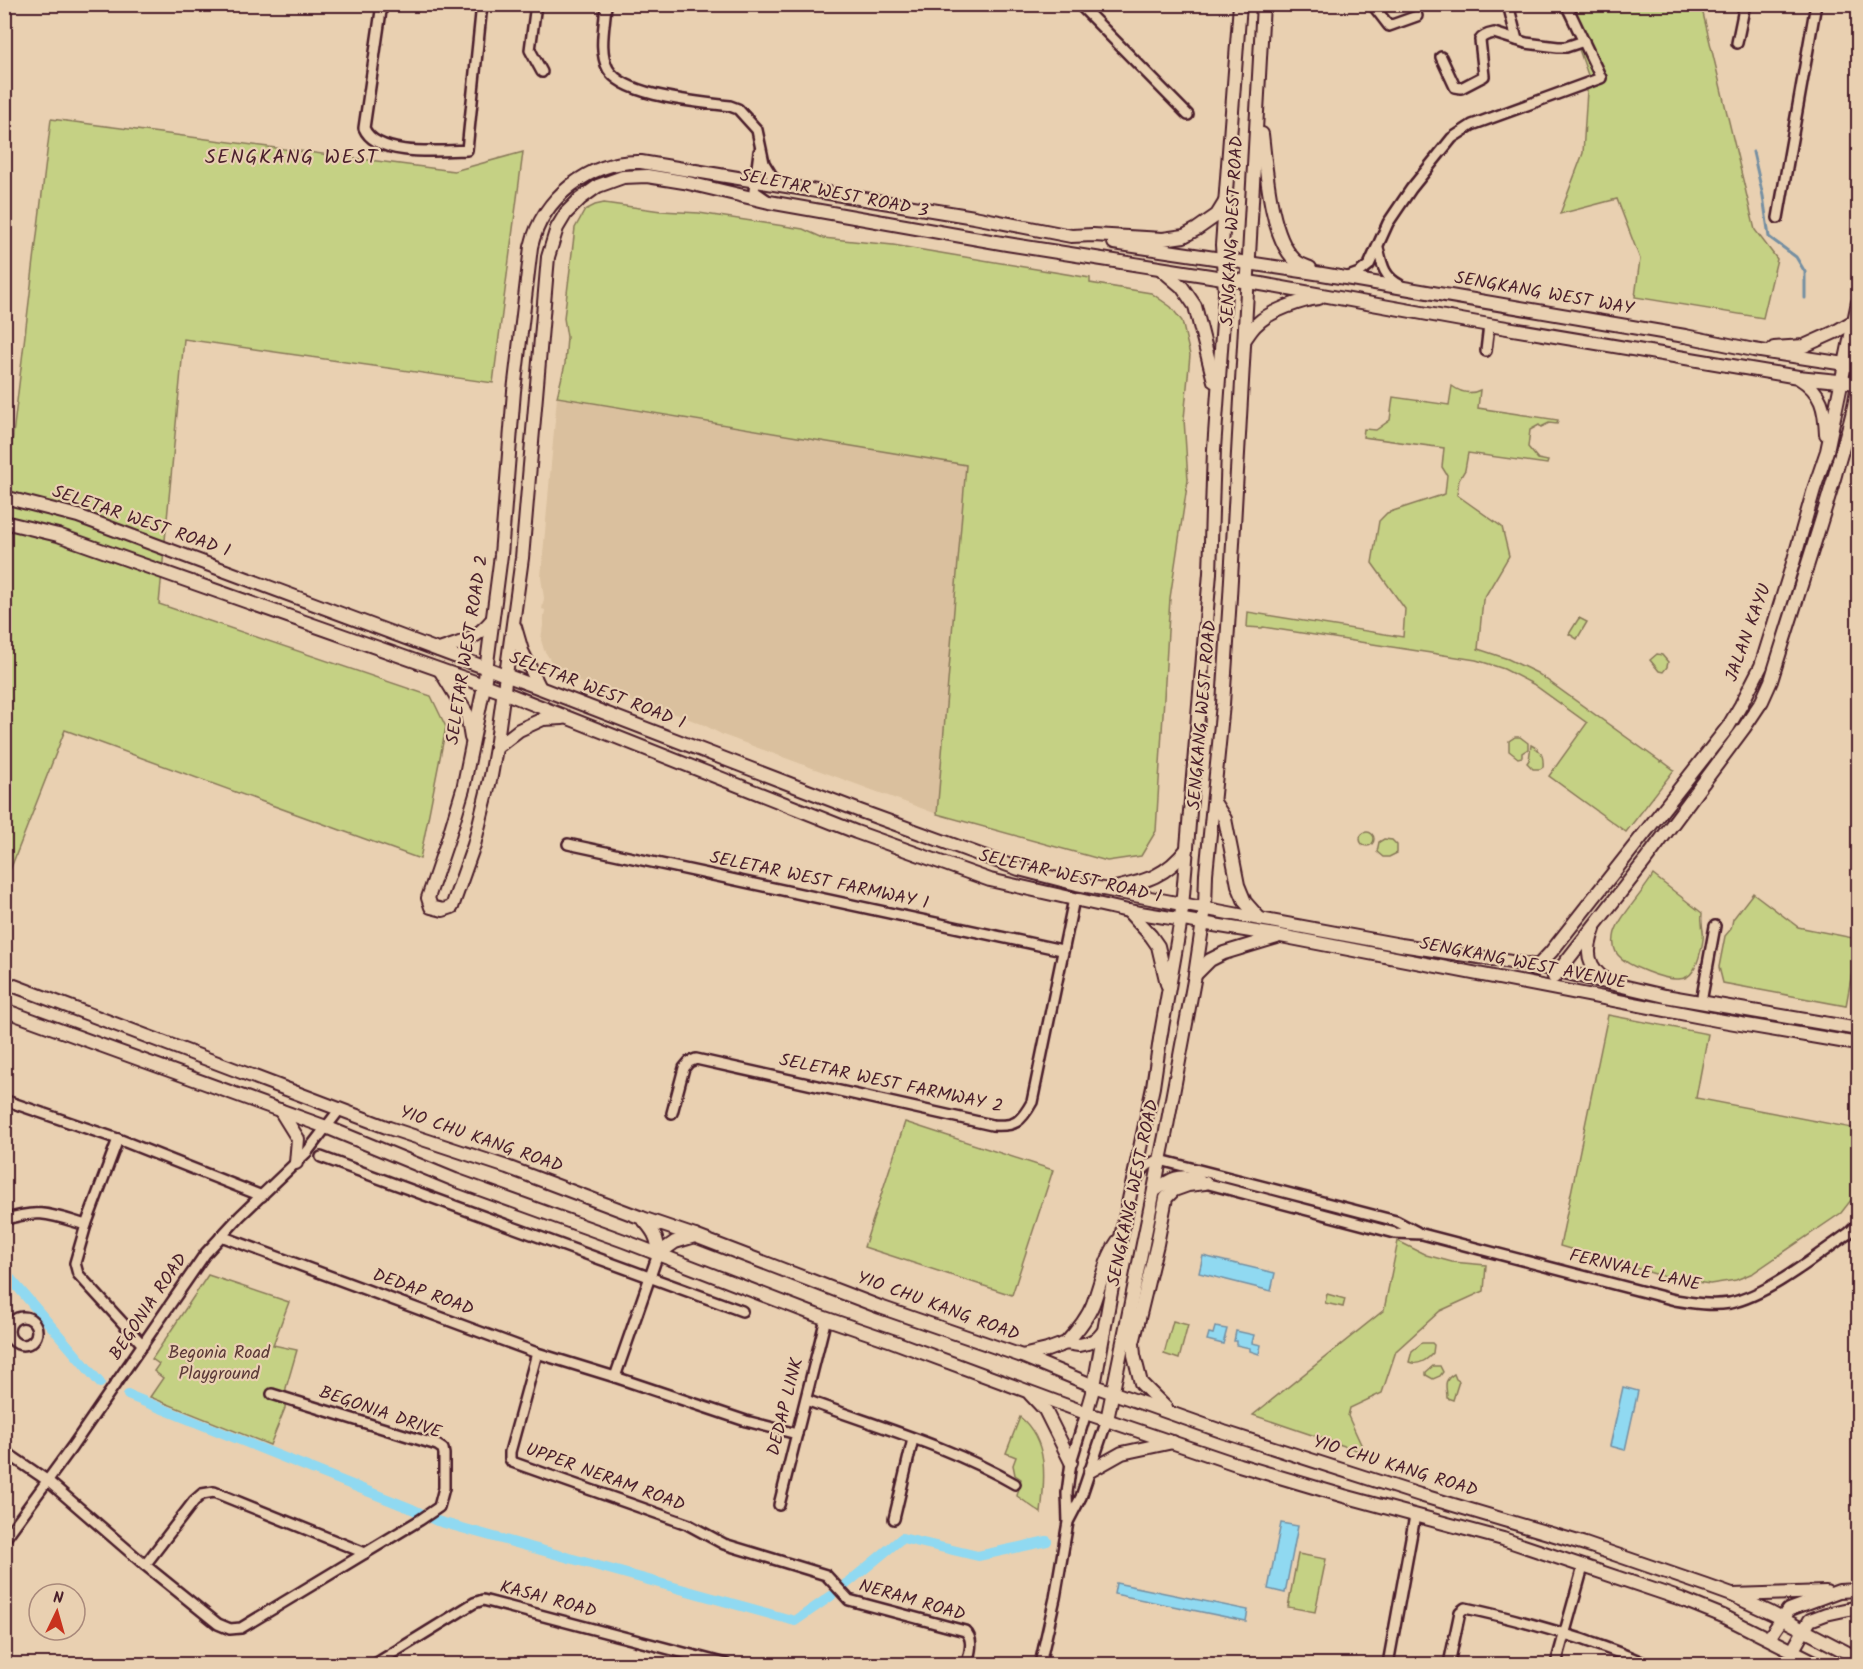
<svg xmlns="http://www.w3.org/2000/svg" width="1863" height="1669" viewBox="0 0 1863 1669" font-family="Kalam,sans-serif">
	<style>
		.built { fill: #dac09e }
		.green { fill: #c5d184; stroke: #887858; stroke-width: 1.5 }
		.water { fill: #90d9f1; stroke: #748fa2; stroke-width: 1.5 }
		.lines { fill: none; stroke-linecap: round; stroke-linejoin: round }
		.stream { stroke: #748fa2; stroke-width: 3 }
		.canal { stroke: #90d9f1; stroke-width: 10 }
		.minor-casing { stroke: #4a1f2b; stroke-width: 14 }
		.major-casing { stroke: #4a1f2b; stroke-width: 16 }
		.minor { stroke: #e9d0b1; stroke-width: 9 }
		.major { stroke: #e9d0b1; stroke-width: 12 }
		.labels { text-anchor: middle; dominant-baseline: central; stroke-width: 4.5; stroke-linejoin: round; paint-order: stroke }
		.street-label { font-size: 18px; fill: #4a1f2b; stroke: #e9d0b1 }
		.park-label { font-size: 18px; fill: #5c3a38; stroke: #e9d0b1 }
		.neighbourhood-label { font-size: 20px; letter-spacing: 1.5px; fill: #4a1f2b; stroke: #e9d0b1 }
	</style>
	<rect width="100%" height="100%" fill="#e9d0b1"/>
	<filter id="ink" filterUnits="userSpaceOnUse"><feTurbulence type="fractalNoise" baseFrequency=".0167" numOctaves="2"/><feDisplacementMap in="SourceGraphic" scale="12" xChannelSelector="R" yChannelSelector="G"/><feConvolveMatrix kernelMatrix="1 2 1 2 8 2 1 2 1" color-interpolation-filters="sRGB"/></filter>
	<g filter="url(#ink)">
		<path class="built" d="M557,397l409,68 -29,349 -214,-79 -19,-10 -25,-10 -24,-5 -89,-33 -9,-6 -13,-21 -3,-10 4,-30 -3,-1 2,-11 -3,-21z"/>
		<g class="green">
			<path d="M1559,5h142l54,225 22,29 -14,59 -128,-21 5,-38 -23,-60 -57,15 23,-61 5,-78 -14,-40z"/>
			<path d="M51,119l403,52 69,-19 -30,231 -309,-44 -25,265 272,92 15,31 -26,132 -355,-129 -60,153v-382z"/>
			<path d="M604,203l57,8 38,2 104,16 20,9 70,7 197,33v5l61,10 20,14 11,14 8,34 -6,64 4,61 -18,118 -14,233 -15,25 -34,5 -170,-47 29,-349 -409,-68 8,-33 2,-27 -3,-19 11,-90 10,-18 10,-5z"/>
			<path d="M1452,386c8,6 18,9 28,4l-2,18 80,12 -1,4 -8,-1 -8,4 -2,-2 -9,5 -2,17 10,12 10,2 -1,3 -79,-11 -3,17 -6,10 -2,15 45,32 7,29 -26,44 -5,49 30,10 29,14 124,89 1,-1 12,9 -48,62 -77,-56 38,-53 -54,-39 -29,-15 -15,-5 -13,-4 -213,-33 -1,1 -15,-1 1,-15 155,25 2,-28 -33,-46 7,-42 8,-8 58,-19 2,-19 -5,-8 2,-19 -81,-11 1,-8 12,1 14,-10 3,-23 56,8z"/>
			<path d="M1579,618l8,4 -10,17 -8,-5z"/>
			<path d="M1657,654l5,1 6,7 -1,5 -4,5 -4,-1 -9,-11z"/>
			<path d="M1515,737h5l8,6v6l-6,4v4l-4,1 -9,-7v-10z"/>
			<path d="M1531,745c10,5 13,11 12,22l-3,2h-7l-6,-6 2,-3z"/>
			<circle cx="1367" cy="839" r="7"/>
			<path d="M1384,839l8,1 5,5v8l-8,4h-6l-6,-5 2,-10z"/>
			<path d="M1653,875l49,38c-1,7 0,10 1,18 2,8 -5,33 -10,40 -3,5 -9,8 -15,8 -14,1 -51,-13 -60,-24 -4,-5 -5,-12 -4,-18 1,-16 30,-45 39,-62z"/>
			<path d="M1753,893l45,34 60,12 -12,67 -123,-23 -4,-16 6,-31 6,-7 2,-10z"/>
			<path d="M1608,1015l100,19 -12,64 161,31 1,-4v61l-3,9 -14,18 -88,60 -17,7 -26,4 -41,-6 -109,-32z"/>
			<path d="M905,1122l148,48 -41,125 -148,-48z"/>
			<path d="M1398,1241l28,14 26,7 34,3 -2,26 -44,20 -44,40 -14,42 -32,15 -2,8 17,37 -112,-38 131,-105z"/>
			<path d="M208,1275l81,27 -16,43 24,5 -11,38 -1,20 -15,37 -120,-48 13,-19 -9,-7 5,-7 -7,-5z"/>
			<path d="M1327,1294l18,5 -2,8 -18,-4z"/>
			<path d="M1173,1321l15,4 -9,34 -15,-5z"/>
			<path d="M1422,1343h10l2,2 -1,8c-6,7 -15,13 -24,9l3,-11z"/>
			<path d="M1433,1366h7l3,6 -3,4 -7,3 -7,-4v-3z"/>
			<path d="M1454,1374l2,5 3,2 -6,19 -6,-2c0,-11 -5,-17 7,-24z"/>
			<path d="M1020,1417c29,24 25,62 21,96l-24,-17 4,-17 -6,-4 -2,-10 3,-8 -10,-4z"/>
			<path d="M1298,1554l28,5 -11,53 -27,-5z"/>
		</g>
		<g class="water">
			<path d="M1203,1256l72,17 -4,18 -72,-18z"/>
			<path d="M1215,1327l12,2 -4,15 -16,-4 2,-7 4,1z"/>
			<path d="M1236,1331l18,4 -2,8 9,2 -2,9 -9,-3v-3l-14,-3v-4h-2z"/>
			<path d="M1623,1387l15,4 -13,59 -15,-4z"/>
			<path d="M1281,1523l17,3 -13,67 -17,-4z"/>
			<path d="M1116,1583l132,27 -2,11 -132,-27z"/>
		</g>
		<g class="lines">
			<path class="stream" d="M1753,152l10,44 6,41 27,20 9,15v26"/>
			<g class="canal">
				<path d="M4,1271l96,112"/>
				<path d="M128,1395l284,114 25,12 358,100 36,-25"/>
				<path d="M844,1586l58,-48 76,18 69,-15"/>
			</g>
			<defs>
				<g id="minor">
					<path d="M382,4l-18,124c12,29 75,23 103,22l15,-146"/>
					<path d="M536,4l-6,46 12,22"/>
					<path d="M606,4c-1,21 -8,46 2,65 16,28 92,33 122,37l8,3 19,21 7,33 13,21"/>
					<path d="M1079,4l109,111"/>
					<path d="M1372,4l17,22 28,-10"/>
					<path d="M1508,4l9,36"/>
					<path d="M1737,43l8,-39"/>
					<path d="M1441,57l14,30 6,1 23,-12 -4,-36c2,-4 9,-6 14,-7l32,10 32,4h8l18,-6"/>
					<path d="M759,152l-5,39 13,9"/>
					<path d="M1778,218l38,-214"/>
					<path d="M1378,248c4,17 6,29 22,37"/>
					<path d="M1348,277l11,-4 10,-8 19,-42 23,-34 41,-51 20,-13 129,-47 -35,-74"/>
					<path d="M1486,351l3,-26"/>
					<path d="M568,844l494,106"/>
					<path d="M1701,1002l14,-76"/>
					<path d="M4,1100l114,39 144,57"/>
					<path d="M672,1113l12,-45 5,-6 7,-3 296,66c23,2 29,-3 40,-23l42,-203"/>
					<path d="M118,1139l-32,86 -11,38 3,11 65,71"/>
					<path d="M321,1157l421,154"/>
					<path d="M1136,1181c6,-12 11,-18 24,-21l236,61 21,11"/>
					<path d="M1205,1183l190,50 27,1 253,66c18,3 36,6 55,3 38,-8 86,-47 119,-70l9,-9"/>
					<path d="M4,1220c35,-12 48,-5 82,5"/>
					<path d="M221,1236l316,117 78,24 131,44 51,13"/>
					<circle cx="23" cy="1331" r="14"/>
					<path d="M537,1353l-27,99v7l2,3 175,62 37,20 102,31 23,25 116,31c10,9 4,23 2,33"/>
					<path d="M615,1377l43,-123"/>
					<path d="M806,1400c70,26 144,46 209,84"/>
					<path d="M4,1451l44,30 97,84 73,59 12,5 11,-1 179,-108 19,-13 5,-19v-34l-1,-5 -6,-4 -165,-51"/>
					<path d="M779,1505l47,-187"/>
					<path d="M894,1519l19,-80"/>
					<path d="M1069,1520l12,-23 26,-77"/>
					<path d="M4,1540l68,-93 133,-193 35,-38 67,-64 33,-43"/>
					<path d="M145,1565l49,-64 8,-7 12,-2 151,61"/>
					<path d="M375,1664l99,-61 9,-3 243,64"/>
					<path d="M1040,1664l15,-66 13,-76 -1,-29 4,-31 15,-49"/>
					<path d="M1388,1664l27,-148"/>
					<path d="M1449,1664l11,-52 5,-4c39,8 78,19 116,31 22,8 44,15 65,25"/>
					<path d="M1556,1664l27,-97"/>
				</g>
				<g id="major">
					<path d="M1262,134c4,33 8,102 32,125 4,5 11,7 16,9"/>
					<path d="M1225,202l-8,13 -20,14 -13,7 -21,3 -70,-4 -22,1 -97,-19 -333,-55c-51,-2 -99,36 -110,85l-17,144 -13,164 -17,131 -21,103 -15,50 -20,59 3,9 12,3 9,-3 22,-62 17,-69 5,-28 26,-190 26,-301 9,-29 9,-15 14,-14 18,-13 25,-9 24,-1 37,6 85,20 238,42 254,40 228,41 309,52 60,6"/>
					<path d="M1114,243l208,31 363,62 69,14 104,16"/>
					<path d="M1162,270l20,17 13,19 19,75"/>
					<path d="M1245,339c4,-5 7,-11 12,-15 13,-13 44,-24 62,-26"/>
					<path d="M1774,348l30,-2 31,-14 19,-11"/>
					<path d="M1799,378c23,14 26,31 27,56"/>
					<path d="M4,497l74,19 462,172 320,123 159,58 58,15 183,35 141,26 136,21 128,30 193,33"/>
					<path d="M4,522l54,13 445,157 353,140 134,48 138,31 153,25 436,84 141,24"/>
					<path d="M515,627l7,24 18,37"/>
					<path d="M439,650c24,-8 36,-10 53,-30"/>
					<path d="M440,670l27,44 4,24"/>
					<path d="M496,748l23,-18 24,-11 20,-1"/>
					<path d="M1214,802l11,17 13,66 7,17 15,17"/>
					<path d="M1115,888c32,-7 51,-12 72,-39"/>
					<path d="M1128,911l23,25 7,10 9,38"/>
					<path d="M1594,929c-9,23 -7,38 13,52"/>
					<path d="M1534,970l17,-18 177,-225 13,-22 20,-39 32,-103 21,-74 13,-38 31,-149"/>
					<path d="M1195,975l15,-15 14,-7 53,-16"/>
					<path d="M1554,977l91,-116 99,-133 18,-27 9,-20c21,-69 44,-137 64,-206 8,-30 22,-68 23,-98"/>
					<path d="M4,982l385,146 118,39 135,51 53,18 185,71 142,49 72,30 130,46 196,63 165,49 122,42 25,9 39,18 75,39 12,9"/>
					<path d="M4,1010l322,117 129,53 169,61 192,74 76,26 194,72 153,52 105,31 159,43 178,60 42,17 96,48"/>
					<path d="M280,1110l18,29 -2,24"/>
					<path d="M1154,1191c16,-11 25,-18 45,-11"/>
					<path d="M642,1218c10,11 17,20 16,36"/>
					<path d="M658,1254l17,-12 20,-6"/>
					<path d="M1132,1332l2,23 7,28 25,25"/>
					<path d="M1134,1339l23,-95 9,-46 8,-8 14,-5 17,-2"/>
					<path d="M1066,1343c11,-12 21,-24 27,-39 8,-22 12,-44 25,-63"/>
					<path d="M1022,1356l25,-6 19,-7 13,2 9,-2 10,-5 6,-7"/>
					<path d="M1030,1394l15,16 26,52"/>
					<path d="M1086,1413l8,-27 27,-149 32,-150 7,-48 21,-120 29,-346 4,-124 11,-156 -3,-48 18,-241"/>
					<path d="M1107,1420l59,-289 29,-156 10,-67 1,-34 17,-170 7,-107 33,-593"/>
					<path d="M1090,1471l32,-18 51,-11"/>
					<path d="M1733,1595l93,-3"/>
					<path d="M1769,1638l19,-28 51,-19 19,-1"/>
					<path d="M1793,1650l17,-30 16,-6 32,-7"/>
				</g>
			</defs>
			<use href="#minor" class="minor-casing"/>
			<use href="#major" class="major-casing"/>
			<use href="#minor" class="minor"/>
			<use href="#major" class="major"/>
		</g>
	</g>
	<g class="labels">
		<g class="street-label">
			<text transform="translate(834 194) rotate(11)">SELETAR WEST ROAD 3</text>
			<text transform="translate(1233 231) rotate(-87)">SENGKANG WEST ROAD</text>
			<text transform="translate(1544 294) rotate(10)">SENGKANG WEST WAY</text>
			<text transform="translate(141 522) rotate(19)">SELETAR WEST ROAD 1</text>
			<text transform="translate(1749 633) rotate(-70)">JALAN KAYU</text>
			<text transform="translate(468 650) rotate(-81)">SELETAR WEST ROAD 2</text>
			<text transform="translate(597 691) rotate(21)">SELETAR WEST ROAD 1</text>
			<text transform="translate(1203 715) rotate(-85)">SENGKANG WEST ROAD</text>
			<text transform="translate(1070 877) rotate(13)">SELETAR WEST ROAD 1</text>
			<text transform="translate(819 881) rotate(12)">SELETAR WEST FARMWAY 1</text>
			<text transform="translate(1523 964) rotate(11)">SENGKANG WEST AVENUE</text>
			<text transform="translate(891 1084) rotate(12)">SELETAR WEST FARMWAY 2</text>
			<text transform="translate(481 1140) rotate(19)">YIO CHU KANG ROAD</text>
			<text transform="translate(1134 1193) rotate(-78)">SENGKANG WEST ROAD</text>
			<text transform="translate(1635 1271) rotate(13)">FERNVALE LANE</text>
			<text transform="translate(423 1293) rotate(20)">DEDAP ROAD</text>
			<text transform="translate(149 1307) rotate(-56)">BEGONIA ROAD</text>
			<text transform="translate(938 1307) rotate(20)">YIO CHU KANG ROAD</text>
			<text transform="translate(786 1407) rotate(-76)">DEDAP LINK</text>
			<text transform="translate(380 1413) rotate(19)">BEGONIA DRIVE</text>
			<text transform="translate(1395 1467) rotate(17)">YIO CHU KANG ROAD</text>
			<text transform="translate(605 1478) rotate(20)">UPPER NERAM ROAD</text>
			<text transform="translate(548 1600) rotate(15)">KASAI ROAD</text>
			<text transform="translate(912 1601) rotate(16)">NERAM ROAD</text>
		</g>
		<g class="park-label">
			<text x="219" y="1353">Begonia Road<tspan x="219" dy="21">Playground</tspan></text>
		</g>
		<g class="neighbourhood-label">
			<text x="292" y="158">SENGKANG WEST</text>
		</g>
	</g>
	<rect width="1863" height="1669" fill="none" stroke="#e9d0b1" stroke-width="24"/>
	<rect x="12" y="12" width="1839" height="1645" fill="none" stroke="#4a1f2b" stroke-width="2" filter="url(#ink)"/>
	<g transform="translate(57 1612) rotate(5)"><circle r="28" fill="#e9d0b1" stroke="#a9897b" stroke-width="1.5"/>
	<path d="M0-4.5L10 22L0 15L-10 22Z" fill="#c8321e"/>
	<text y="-9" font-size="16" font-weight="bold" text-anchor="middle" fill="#4a1f2b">N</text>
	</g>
</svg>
